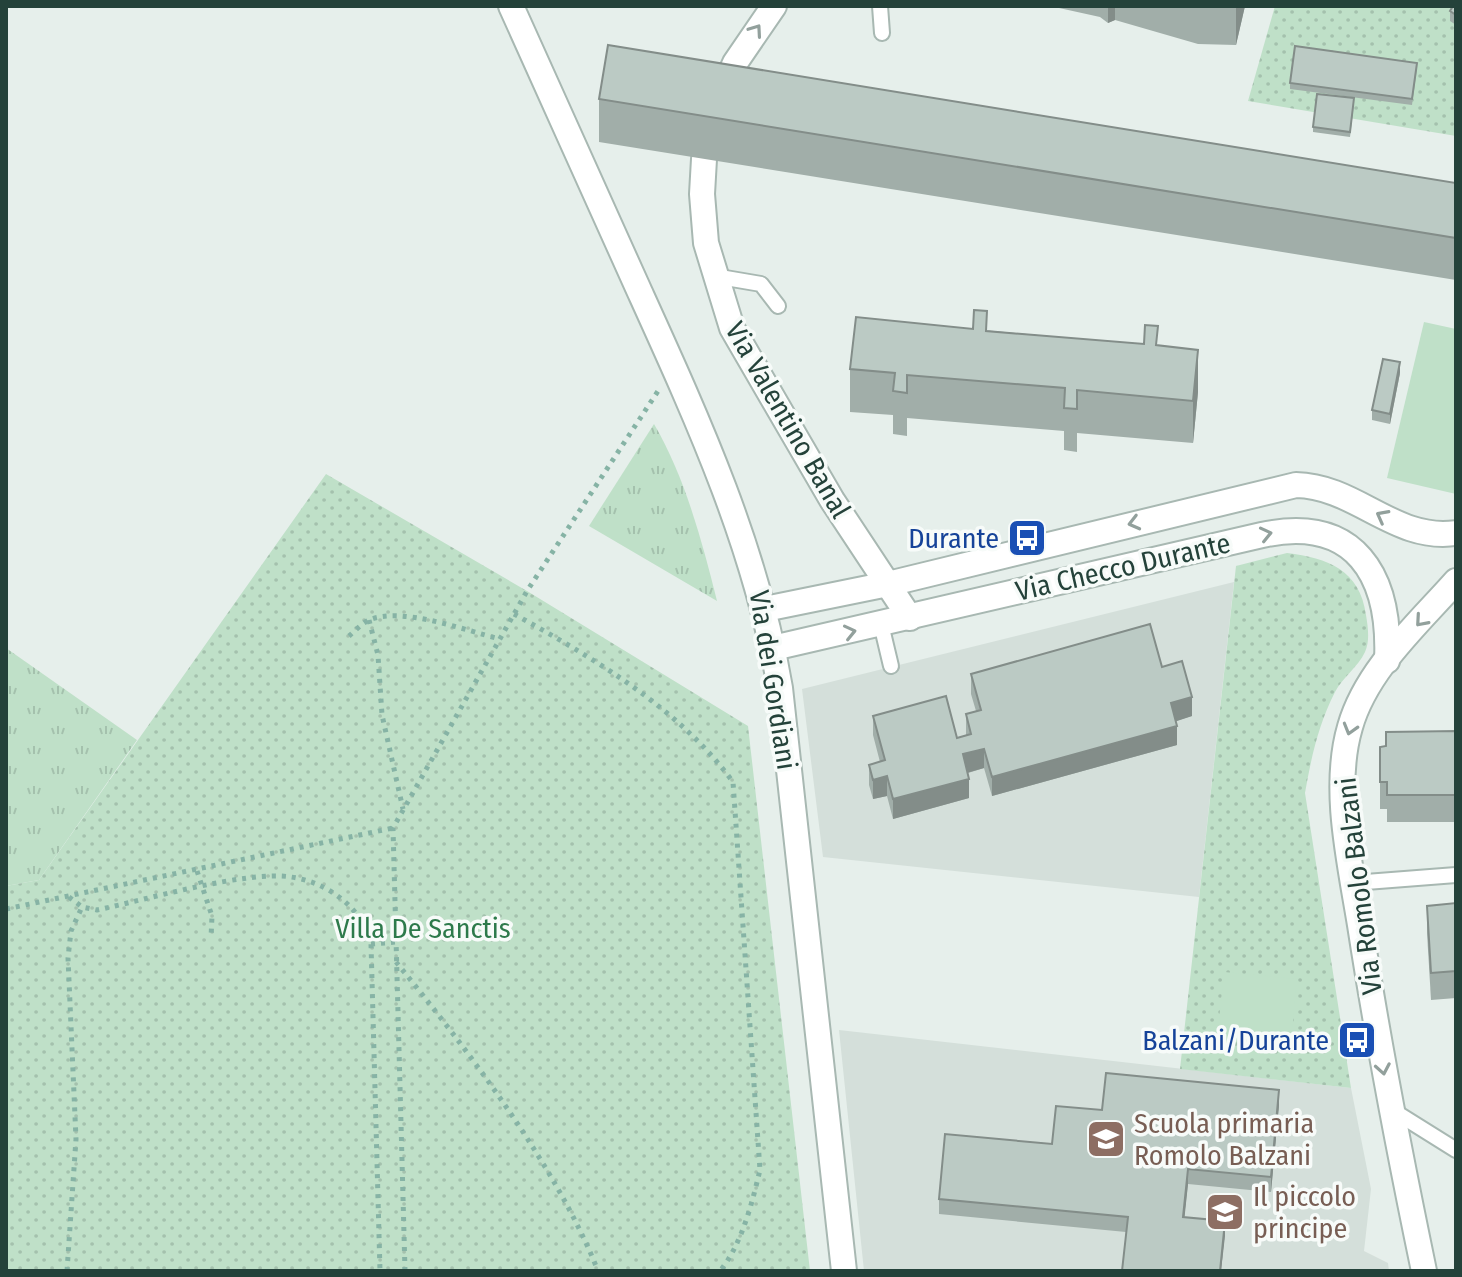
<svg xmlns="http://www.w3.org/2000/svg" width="1462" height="1277" viewBox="0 0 1462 1277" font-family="'Fira Sans Condensed',sans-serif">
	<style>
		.built { fill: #d4dfda }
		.grass { fill: url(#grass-tufts) }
		.park { fill: url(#park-dots) }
		.pitch { fill: #bfe0c8 }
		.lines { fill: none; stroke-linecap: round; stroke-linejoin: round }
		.service-casing { stroke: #a8b8b2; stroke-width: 18 }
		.minor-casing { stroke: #a8b8b2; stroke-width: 28 }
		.tertiary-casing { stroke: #a8b8b2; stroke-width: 28 }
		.path { stroke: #86b3a5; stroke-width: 5; stroke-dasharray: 4 6; stroke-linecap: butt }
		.service { stroke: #fff; stroke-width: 14 }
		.minor { stroke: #fff; stroke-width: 24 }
		.tertiary { stroke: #fff; stroke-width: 24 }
		.wall { fill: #a1aea9 }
		.shaded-wall { fill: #838d89 }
		.building { fill: #bbcac4; stroke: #838d89; stroke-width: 2 }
		.oneway { stroke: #92a09c }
		.labels { text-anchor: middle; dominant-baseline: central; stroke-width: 7; stroke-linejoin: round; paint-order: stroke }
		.street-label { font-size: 28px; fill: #24423a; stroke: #f7fbf9 }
		.transit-label { font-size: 28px; fill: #164399; stroke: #f7fbf9; text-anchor: end }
		.park-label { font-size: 28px; fill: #2d7a4b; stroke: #f7fbf9 }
		.education-label { font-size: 28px; fill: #785e54; stroke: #f7fbf9; text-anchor: start }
	</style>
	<defs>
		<pattern id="grass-tufts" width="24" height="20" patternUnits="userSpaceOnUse" patternTransform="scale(2)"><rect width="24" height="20" fill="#bfe0c8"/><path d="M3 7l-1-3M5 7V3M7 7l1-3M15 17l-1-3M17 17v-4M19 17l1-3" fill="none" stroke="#a4c1ad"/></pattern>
		<pattern id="park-dots" width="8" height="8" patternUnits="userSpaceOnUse" patternTransform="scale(2)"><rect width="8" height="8" fill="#bfe0c8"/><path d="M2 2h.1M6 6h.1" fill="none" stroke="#a4c1ad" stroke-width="1.8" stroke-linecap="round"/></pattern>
	</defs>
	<rect width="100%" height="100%" fill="#e6efeb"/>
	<g class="built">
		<path d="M1234,582l-35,315 -376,-40 -21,-168z"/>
		<path d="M839,1030l512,58 20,101 -7,62 24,12 1,8h-525z"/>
	</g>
	<g class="grass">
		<path d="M654,424c31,53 48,117 63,177l-128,-75z"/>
		<path d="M6,648l131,92 -98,140 -33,6z"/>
	</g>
	<g class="park">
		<path d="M1275,6h181v130l-208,-35z"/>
		<path d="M326,474l201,117 221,135 62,545h-804v-385l33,-6z"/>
		<path d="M1287,553c41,5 73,17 79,62 2,12 4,26 -1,37 -7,15 -22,25 -30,40 -16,31 -24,66 -30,101l46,295 -171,-19 56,-503z"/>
	</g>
	<g class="pitch">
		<path d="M1424,322l32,7v165l-69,-16z"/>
		<path d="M1224,972l73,7 -6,67 -74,-7z"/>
	</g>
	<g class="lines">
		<defs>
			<g id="service">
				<path d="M880,6l2,27"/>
				<path d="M714,276l47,8 17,22"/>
				<path d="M881,624l10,42"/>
				<path d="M1353,883l103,-8"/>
				<path d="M1392,1110l64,40"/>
			</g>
			<g id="minor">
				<path d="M720,96l15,-33 39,-57"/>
				<path d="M704,159l-2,35 4,49 26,85 100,172 78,118"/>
				<path d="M765,609l123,-25 408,-99c60,1 99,57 160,48"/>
				<path d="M773,648l489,-113c93,-20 129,40 125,126"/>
				<path d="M1424,1271c-24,-115 -46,-230 -64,-346 -10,-62 -28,-137 -10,-198 16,-57 68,-103 106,-146"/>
			</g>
			<path id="tertiary" d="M511,6c43,94 84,188 127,282 59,130 118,258 142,400l64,583"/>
		</defs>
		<use href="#service" class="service-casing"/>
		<use href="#minor" class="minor-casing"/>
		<use href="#tertiary" class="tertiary-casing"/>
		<g class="path">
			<path d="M514,614c79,44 165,94 219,168l27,388c-8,33 -18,74 -40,101"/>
			<path d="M369,620l9,35 4,60 21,94"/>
			<path d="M349,636c6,-5 13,-13 20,-16 33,-14 98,11 131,19"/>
			<path d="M197,871l15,45 -1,22"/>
			<path d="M69,897l13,10 15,3c48,-10 150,-40 194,-33 36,5 72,31 80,67l9,327"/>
			<path d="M6,909l387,-81"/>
			<path d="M371,944l25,-2"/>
			<path d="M396,962c72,88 161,205 202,309"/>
			<path d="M67,1271l9,-132 -8,-181 3,-27 11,-24"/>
			<path d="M405,1271l-12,-443 134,-237 131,-200"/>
		</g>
		<use href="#service" class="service"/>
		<use href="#minor" class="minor"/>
		<use href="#tertiary" class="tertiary"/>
	</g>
	<g class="wall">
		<path d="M1050,6h195l-9,39 -38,-1 -83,-24 -7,3 -8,-6z"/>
		<path d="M1456,6v19l-6,-4v-10z"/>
		<path d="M1417,68l-5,37 -122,-16v-6z"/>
		<path d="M599,99l857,84v97l-857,-138z"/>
		<path d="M1354,103l-4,34 -37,-5v-5z"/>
		<path d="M973,329l185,17 40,46 -5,51 -116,-10v19l-13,-2v-19l-157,-13v18l-14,-2v-19l-43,-3v-43z"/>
		<path d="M1400,373l-10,51 -18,-4v-10z"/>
		<path d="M1162,667l30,49 -16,5 1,24 -185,51 -8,-28 -16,5 1,25 -76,21 -6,-23 -14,3 -4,-14v-20l11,-3 -7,-27v-19l84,22 9,-3v-21l10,-3 -5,-17v-20z"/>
		<path d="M1456,731v91h-69v-13h-7v-62z"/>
		<path d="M1456,903v95l-25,2 -4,-67v-27z"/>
		<path d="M1279,1105l-8,87 -83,-8 -4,34 41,18 -99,-4 -187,-18v-15l113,-55 50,-34z"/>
	</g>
	<g class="shaded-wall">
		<path d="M1108,6h7v14l-7,3z"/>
		<path d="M1236,6h9l-9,39z"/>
		<path d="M1198,350v42l-5,51v-42z"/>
		<path d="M1400,362v11l-10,51v-10z"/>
		<path d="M1192,697v19l-21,7v-20z"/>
		<path d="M1177,726v19l-185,51v-19z"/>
		<path d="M984,749v19l-21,6v-20z"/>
		<path d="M887,776v20l-14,3v-19z"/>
		<path d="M969,779v19l-76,21v-20z"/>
		<path d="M1279,1090v15l-8,87v-15z"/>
		<path d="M1188,1169v15l-5,48v-15z"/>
		<path d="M1225,1221v15l-4,35h-1z"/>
	</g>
	<g class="building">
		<path d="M1453,6h3v9l-6,-4z"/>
		<path d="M608,45l848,138v55l-857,-139z"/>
		<path d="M1295,46l122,17 -5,36 -122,-16z"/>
		<path d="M1317,94l37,4 -4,34 -37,-5z"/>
		<path d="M974,310l13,1 -1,20 158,13 1,-19 13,1 -2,19 42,5 -5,51 -116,-11v19l-13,-1 1,-20 -158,-13v18l-14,-2 2,-18 -45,-4 6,-52 117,12z"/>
		<path d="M1383,359l17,3 -10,52 -18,-4z"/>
		<path d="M1150,624l12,43 20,-6 10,36 -21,6 6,23 -185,51 -8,-28 -21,5 6,25 -76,20 -6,-23 -14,4 -4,-15 16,-5 -12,-44 73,-20 11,42 14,-4 -5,-20 15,-4 -10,-36z"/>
		<path d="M1456,731v64h-69v-13h-7v-35l6,-1v-14z"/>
		<path d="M1456,903v68l-25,2 -4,-67z"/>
		<path d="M1106,1073l173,17 -8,87 -83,-8 -5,48 42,4 -5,50h-98l6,-54 -189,-18 6,-65 107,10 4,-38 46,4z"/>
	</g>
	<defs><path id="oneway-chevron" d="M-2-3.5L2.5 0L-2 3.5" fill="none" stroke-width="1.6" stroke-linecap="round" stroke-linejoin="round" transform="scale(2)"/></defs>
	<g class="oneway">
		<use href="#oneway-chevron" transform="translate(756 30) rotate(-55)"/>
		<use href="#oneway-chevron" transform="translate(1382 516) rotate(-152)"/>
		<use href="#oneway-chevron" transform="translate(1134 523) rotate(166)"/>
		<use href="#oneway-chevron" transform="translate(1266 534) rotate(-13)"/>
		<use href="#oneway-chevron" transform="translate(1421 621) rotate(131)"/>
		<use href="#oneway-chevron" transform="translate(850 632) rotate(-13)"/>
		<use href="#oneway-chevron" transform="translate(1350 729) rotate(106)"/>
		<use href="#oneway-chevron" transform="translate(1383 1069) rotate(80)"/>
	</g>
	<defs>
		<symbol id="bus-square" viewBox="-11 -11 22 22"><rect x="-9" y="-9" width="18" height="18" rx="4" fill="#1a4fb4" stroke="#f7fbf9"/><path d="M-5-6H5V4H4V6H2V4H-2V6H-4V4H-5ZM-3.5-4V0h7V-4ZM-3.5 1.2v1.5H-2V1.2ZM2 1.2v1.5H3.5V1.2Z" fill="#fff"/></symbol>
		<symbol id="school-square" viewBox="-11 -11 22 22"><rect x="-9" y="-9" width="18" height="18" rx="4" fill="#8d6e63" stroke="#f7fbf9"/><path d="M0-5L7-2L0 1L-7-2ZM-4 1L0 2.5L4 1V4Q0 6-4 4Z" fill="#fff"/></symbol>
	</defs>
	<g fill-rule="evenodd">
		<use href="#bus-square" x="1005" y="516" width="44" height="44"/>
		<use href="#bus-square" x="1335" y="1018" width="44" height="44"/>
		<use href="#school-square" x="1084" y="1117" width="44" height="44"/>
		<use href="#school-square" x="1203" y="1190" width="44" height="44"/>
	</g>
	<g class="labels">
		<g class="street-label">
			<text transform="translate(788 420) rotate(60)">Via Valentino Banal</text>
			<text transform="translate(1123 567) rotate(-13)">Via Checco Durante</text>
			<text transform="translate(773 680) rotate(81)">Via dei Gordiani</text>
			<text transform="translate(1359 886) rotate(-97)">Via Romolo Balzani</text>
		</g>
		<g class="transit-label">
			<text x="999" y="538">Durante</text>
			<text x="1329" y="1040">Balzani/Durante</text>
		</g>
		<g class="park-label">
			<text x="423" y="928">Villa De Sanctis</text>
		</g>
		<g class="education-label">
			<text x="1134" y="1123">Scuola primaria<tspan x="1134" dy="32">Romolo Balzani</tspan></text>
			<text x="1253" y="1196">Il piccolo<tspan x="1253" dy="32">principe</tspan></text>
		</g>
	</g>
	<rect width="1462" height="1277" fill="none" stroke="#24423a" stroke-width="16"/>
</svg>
